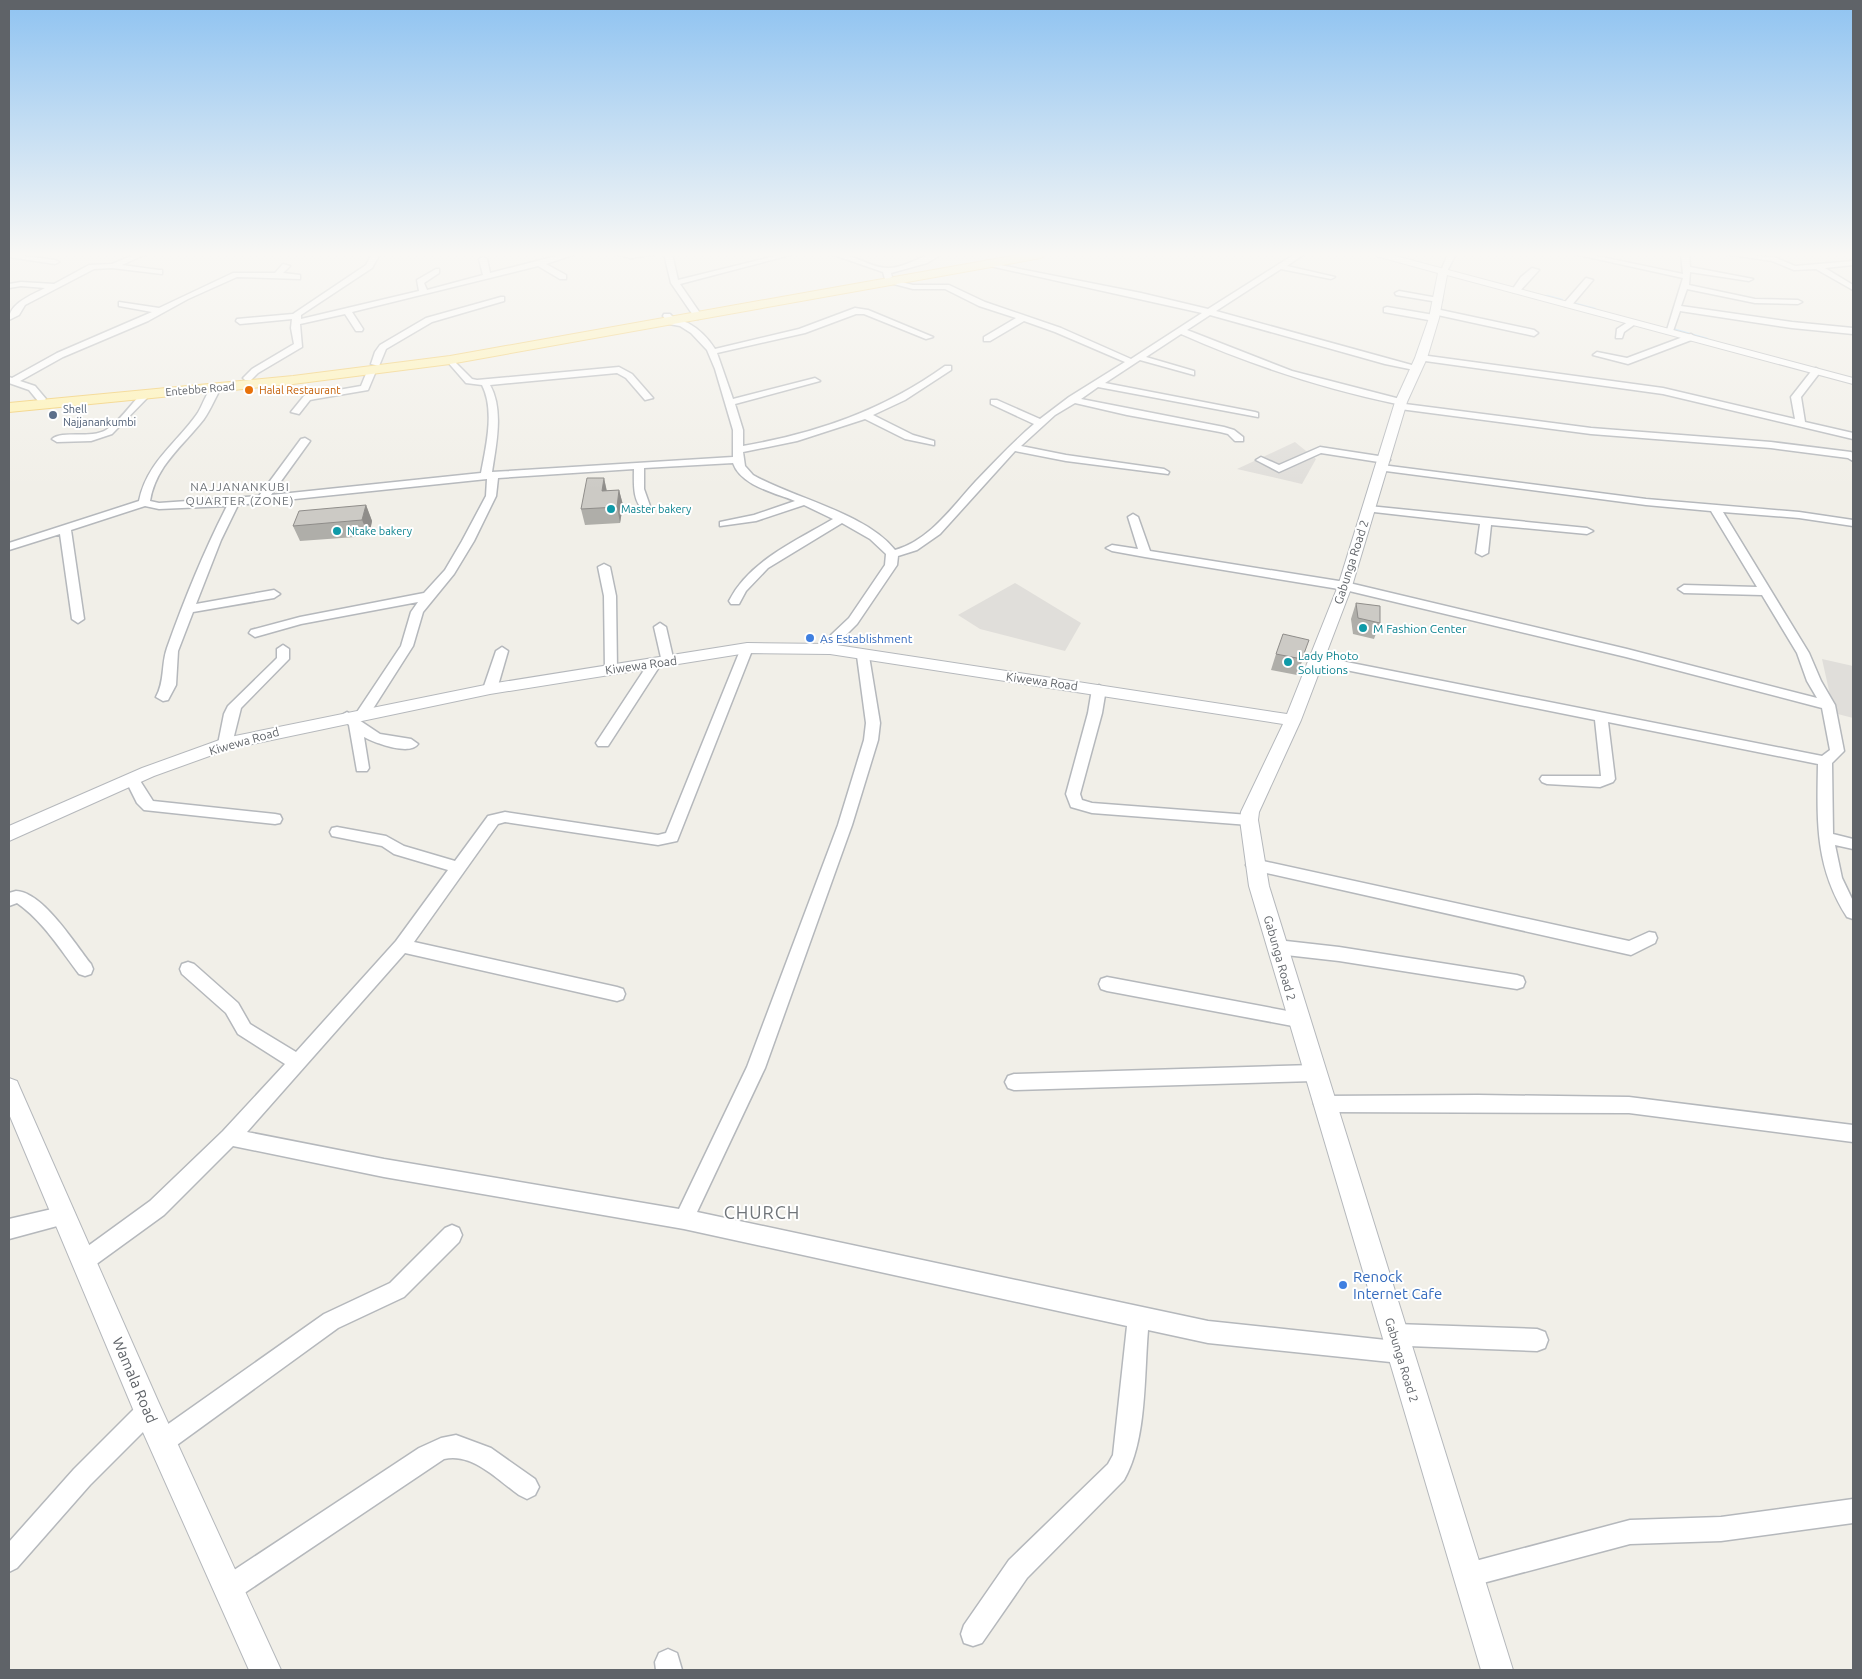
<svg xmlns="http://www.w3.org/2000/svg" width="1862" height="1679" viewBox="0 0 1862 1679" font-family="Ubuntu,sans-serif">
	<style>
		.industrial { fill: #e0deda }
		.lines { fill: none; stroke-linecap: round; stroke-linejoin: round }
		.stream { stroke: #aadaff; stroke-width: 2.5 }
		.minor-casing { stroke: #b5b8bc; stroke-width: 3 }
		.tertiary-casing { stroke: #b5b8bc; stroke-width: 2 }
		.primary-casing { stroke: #f2c960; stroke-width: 2 }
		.minor { fill: #fff; fill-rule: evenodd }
		.tertiary { fill: #fff; fill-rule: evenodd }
		.primary { fill: #fff2af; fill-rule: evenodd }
		.wall { fill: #afaea9 }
		.shaded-wall { fill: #8f8d8a }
		.building { fill: #cccac5; stroke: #8f8d8a }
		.food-dot { fill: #e8710a; stroke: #fff; stroke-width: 2 }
		.service-dot { fill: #5c6f8a; stroke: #fff; stroke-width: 2 }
		.culture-dot { fill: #0f9aa8; stroke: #fff; stroke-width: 2 }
		.shop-dot { fill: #3f7fe0; stroke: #fff; stroke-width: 2 }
		.labels { text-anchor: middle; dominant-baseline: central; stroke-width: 4; stroke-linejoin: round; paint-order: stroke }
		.far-street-label { font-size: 11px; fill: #5f6368; stroke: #fff }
		.far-food-label { font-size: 11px; fill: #c56008; stroke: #fff; text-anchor: start }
		.far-service-label { font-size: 11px; fill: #4e5e75; stroke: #fff; text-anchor: start }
		.far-culture-label { font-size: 11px; fill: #0d838f; stroke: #fff; text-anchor: start }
		.far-quarter-label { font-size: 12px; letter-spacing: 1px; fill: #70757a; stroke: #fff }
		.street-label { font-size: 12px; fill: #5f6368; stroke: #fff }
		.culture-label { font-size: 12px; fill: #0d838f; stroke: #fff; text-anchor: start }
		.shop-label { font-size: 12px; fill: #366cbe; stroke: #fff; text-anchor: start }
		.near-shop-label { font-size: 15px; fill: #366cbe; stroke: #fff; text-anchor: start }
		.near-street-label { font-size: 15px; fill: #5f6368; stroke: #fff }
		.near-quarter-label { font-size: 18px; letter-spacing: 1px; fill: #70757a; stroke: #fff }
	</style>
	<rect width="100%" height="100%" fill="#f1efe8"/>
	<g class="industrial">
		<path d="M1295,442l21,17 -14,25 -65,-15z"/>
		<path d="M1015,583l66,40 -16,28 -85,-22 -22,-14z"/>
		<path d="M1822,659l31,7v52l-19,-5z"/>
	</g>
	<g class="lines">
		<g class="stream">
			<path d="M1386,254h2"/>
			<path d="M1547,296l15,4"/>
			<path d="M1576,304l19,5"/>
			<path d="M1672,329l35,10"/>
		</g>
		<defs>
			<g id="minor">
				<path d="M9,254l46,6 4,2 -4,2 -46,-7z"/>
				<path d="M136,254h10l-24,11 37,5h3v4l-50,-6 -18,1 -69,36 -6,10 -10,5c0,-17 23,-25 36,-32l-24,-2 -12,2v-4l12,-2 33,2 35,-19 23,-1z"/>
				<path d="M372,254h8l-8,14 -71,47v4l118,-28 -2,-11 19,-11h3v4l-15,10 3,7 56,-15 -4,-16 4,-2 4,2 3,14 74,-19h11l-29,10 20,11v4h-6l-22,-13 -186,46 11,17 -1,2h-6l-11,-17 -45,10 2,23 -44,26 -7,7h-6l-2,-2 9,-9 42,-25 -3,-16 1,-9 -52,5 -4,-3 1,-2 56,-5 73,-49z"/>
				<path d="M615,254h41l-25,4z"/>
				<path d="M664,254h8l6,26 105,-26h11l-114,30 22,32 -4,3 -3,-1 -24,-35z"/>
				<path d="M831,254c20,-3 39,15 58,14 18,0 35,-16 53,-14l-15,9 -36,10 1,4 -4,2h-3l-2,-7z"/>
				<path d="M1295,254h9l-17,12 48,11 -4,2 -50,-10 -65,42 203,56v4l-34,-7 -175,-49 -23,15 105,41 112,29 1,4 186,24 180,14 80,10 2,1v8l-5,-3 -77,-10 -180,-14 -191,-25 -5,-3 2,-2c-75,-16 -146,-39 -216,-70l-35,23 48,14v4l-54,-15 -35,23 150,29 3,1v4l-160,-30 -17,12 143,28 10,3 9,7v4h-8l-7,-7 -8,-2 -93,-17 -52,-12 -20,12 -34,31 45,9 98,14 5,3 -1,2 -102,-13 -51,-10 -75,83 -23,16 -19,6 -1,9 -40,59 -16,16 -7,12 -4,1 -6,-4 7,-14 18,-17 36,-53 1,-11 -16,-15 -28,-16 -74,45 -22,23 -7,13h-8l-2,-3c20,-40 67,-60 104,-82l-29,-14 -48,16 -36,5v-4l34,-7 41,-14c-19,-8 -54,-15 -62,-38l-89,5v21l6,17 -5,3c-13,-4 -11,-29 -11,-40l-136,9 -2,18 -22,45 -20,33 -31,38 -10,34 -44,69 -5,1 -7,-4 44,-66 10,-34 7,-10 -117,22 -46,13 -6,-4 2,-3 49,-13 124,-24 21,-23 17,-29 24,-45 1,-17 -249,26 -17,35 -25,64 78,-14 6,4 -6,4 -81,14 -15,39 -2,34 -8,15 -5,1 -7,-4c9,-16 5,-32 11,-49 17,-48 37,-97 60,-142l-68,3 -14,-3 -74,24 13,89 -6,4 -6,-4 -12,-85 -51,16v-7l130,-42c8,-39 37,-57 58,-87 6,-8 10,-26 19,-29l5,3c-6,10 -10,21 -17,31 -21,27 -48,46 -54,82l9,2 100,-7 42,-57 4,-1 5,3 -39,54 210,-22c5,-26 14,-63 1,-88l-16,-2 -20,-23 4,-3 22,22 5,1 142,-13 13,7 21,24 -8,2 -19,-22 -9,-5 -127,12c14,25 6,60 2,87l241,-15v-27l-18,-61 -8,-19 -16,-17 -11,-7 -11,-2 -6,-8 1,-2h6c5,6 10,6 18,9 11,6 20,15 27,26l84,-20 56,-21 13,2 65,27 -7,2 -62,-25h-8l-51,19 -88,20 16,46 82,-21 5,3 -85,23 8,26v16c74,-13 141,-36 202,-80h6v4l-46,30 -32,15 40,20 21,6v4l-29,-6 -40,-20 -68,22 -54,11 2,14 8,9c40,23 113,38 142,75 35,-10 57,-43 81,-69 19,-20 37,-39 58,-57l-43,-20v-4h6l43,19 29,-22 56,-35 -70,-30 -31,-11 -34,20h-6v-4l32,-19 -37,-12 -34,-17h-32l-23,-6v-4l23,6h36l36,17 76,26 70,31 71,-46 -221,-49 4,-2 156,31 67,16z"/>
				<path d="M1448,254h8l-10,19h-6z"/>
				<path d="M1574,254h13l96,20 -2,-20h8l1,13 63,12 -4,2 -59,-9 -1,13 66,14 43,1 4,2 -4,2 -43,-1 -68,-14 -6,17 111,16 61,6v6l-61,-6 -112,-17 -7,20 -7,2 17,-55z"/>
				<path d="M1725,254l49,3 21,9 58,-5v4l-28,3 28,17v5l-37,-21 -22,1 -22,-9z"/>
				<path d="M283,264l7,2 -7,7 17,2v4l-63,-2 -49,22 -40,22 -85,36 -43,24 15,5 11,13 -2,2h-6l-9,-11 -20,-7v-6l3,1 45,-25 95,-41 -33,-6v-4l40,6 74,-35h42z"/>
				<path d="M1532,268l7,2 -20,22h-6l-1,-2 9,-13z"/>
				<path d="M1586,278l7,2 -22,26h-6v-4z"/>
				<path d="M1399,291l39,7 4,2 -4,2 -42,-7 -1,-2z"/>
				<path d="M501,297h3v4l-72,21 -46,27 -7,17 -8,-2 4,-12 5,-7 46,-27z"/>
				<path d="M1387,307l47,8 4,3 -4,3 -50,-9v-4z"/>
				<path d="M1436,309l98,21 4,3 -4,3 -101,-22 -1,-2z"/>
				<path d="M1631,320l7,2 -14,10 -2,6h-6l1,-9z"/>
				<path d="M1691,334l4,3 -1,2 -66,25 -35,-9 4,-3 30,6z"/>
				<path d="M1421,355l242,33 132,31 -4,-22 22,-28 3,-1 5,3 -20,26 4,25 48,11v6l-190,-45 -245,-34v-4z"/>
				<path d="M368,369l8,2 -8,19 -53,9 -5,1 -11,14 -8,-2 13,-16 57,-10z"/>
				<path d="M142,393l8,2 -38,39 -21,7 -34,1 -5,-3c10,-9 39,0 54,-9 13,-8 25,-26 36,-37z"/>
				<path d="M1320,447l65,10 5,3 -5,3 -64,-10 -42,19 -23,-12 5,-3 18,8z"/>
				<path d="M1382,465l264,34 153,13 54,8v6l-54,-8 -76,-6 86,141 12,28 14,24 9,46 -12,12 1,71 20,5v10l-18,-4 7,33 11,23v18l-6,-2c-32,-50 -30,-95 -29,-153l-210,-42 7,57 -2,3 -13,5 -53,-3 -5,-2 -2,-3 2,-3h59l-6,-56 -279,-56 -6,-4 6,-4 506,100 8,-6 -8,-42 -196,-51 -281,-67 -200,-33 -33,-6 -6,-3 6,-3 26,4 -10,-32 5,-3 5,3 12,34 195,31 282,67 190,49 -10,-17 -10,-28 -35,-58 -78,-2 -6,-4 6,-4 73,2 -46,-76 -65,-6 -268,-35v-4z"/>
				<path d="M1369,506l218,22 6,3 -6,3 -96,-9 -3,28 -6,3 -6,-3 4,-29 -115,-13 -1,-2z"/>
				<path d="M604,564l6,3 6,29 1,74 -6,4 -6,-4 -1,-74 -6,-29z"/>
				<path d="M660,623l6,4 8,35 -6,4 -6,-4 -8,-35z"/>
				<path d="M747,644l6,4 -76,193 -19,4 -153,-23 -7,2 -84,118 203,45 6,2 2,5 -2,5 -6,2 -212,-48 -158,179 137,27 295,50 68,-142 91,-242 26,-85 2,-17 -9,-67 6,-4 6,4 11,67 -2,17 -26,85 -87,243 -68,144 511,109 178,19 -2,-5 4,-7 7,-4 142,5 8,3 3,8 -3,8 -8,3 -129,-5 3,6 -3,8 -8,3 -192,-20 -60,-13c-4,46 -1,110 -24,150l-97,98 -45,65 -9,3 -9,-3 -3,-9 3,-9 45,-65 99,-96 5,-9 14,-129 -443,-97 -300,-52 -151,-31 -69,69 -73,53 -7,3 -7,-3 -3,-7 3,-7 73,-53 73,-70 62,-67 -47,-30 -12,-21 -44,-39 -2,-5 2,-5 6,-2 6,2 44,39 12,21 46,28 100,-111 52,-71 -54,-16 -12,-8 -50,-10 -2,-4 2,-4 5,-1 49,9 18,10 51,15 33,-45 17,-4 153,23 8,-2 75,-185z"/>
				<path d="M283,645l6,4v10l-48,49 -9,36 -7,5 -5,-2 -2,-3 6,-30 4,-8 44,-43 5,-5v-9z"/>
				<path d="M502,647l6,4 -11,38 -7,4 -5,-1 -2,-3 13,-38z"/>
				<path d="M655,660l6,4 -53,82h-10l-2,-3 2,-3 52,-79z"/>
				<path d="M1099,685l7,4 -4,24 -22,81 2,6 10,3 157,12 5,1 2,4 -2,4 -5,1 -157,-12 -21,-6 -5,-13 22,-81 4,-24z"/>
				<path d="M347,712l33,22 31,5 7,5c-8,12 -43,-1 -54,-7l5,31 -2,3h-10l-8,-46 -9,-9z"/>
				<path d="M132,774l5,2 16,25 122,13 5,1 2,4 -2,4 -5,1 -131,-14 -7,-7 -12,-24z"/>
				<path d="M1254,859l375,82 20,-9 6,1 2,5 -2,5 -24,12 -382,-86 -3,-4 3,-4z"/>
				<path d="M16,891c27,1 59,53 75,73l2,5 -2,5 -6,2 -6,-2c-19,-25 -36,-53 -62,-71l-8,3v-13z"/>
				<path d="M1277,940l62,7 178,28 6,2 2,5 -2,5 -6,2 -178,-28 -62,-7 -6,-2 -2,-5 2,-5z"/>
				<path d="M1107,977l191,36 6,2 3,5 -3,5 -6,2 -191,-36 -6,-2 -2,-5 2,-5z"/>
				<path d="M1314,1065l6,2 3,6 -3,6 -6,2 -300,9 -6,-2 -3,-6 3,-6 6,-2z"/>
				<path d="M1478,1095l151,2 224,28v17l-224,-29 -306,-1 -6,-2 -3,-6 3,-6 6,-2z"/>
				<path d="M65,1206l7,2 3,7 -3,7 -63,17v-20z"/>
				<path d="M452,1225l7,3 3,7 -3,7 -55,55 -66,31 -168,122 -8,3 -8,-3 -3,-8 3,-8 170,-120 66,-31 55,-55z"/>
				<path d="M148,1400l8,3 3,8 -3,8 -66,66 -73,83 -8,4v-30l65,-73 66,-66z"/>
				<path d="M456,1435l35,13 44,31 4,8 -4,8 -8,4 -8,-4c-21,-15 -47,-43 -75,-36l-207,139 -9,3 -9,-3 -3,-9 3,-9 200,-132 22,-10z"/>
				<path d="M1853,1499v24l-132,18 -91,3 -162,43 -9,-3 -3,-9 3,-9 9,-3 162,-43 91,-3z"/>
				<path d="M668,1649l9,4 5,17h-26l-1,-8 4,-9z"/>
			</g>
			<g id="tertiary">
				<path d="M1375,254h13l465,124v6l-406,-109 -8,43 -12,40 -20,44 -55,184 -51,134 -42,92 -1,8 11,66 244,784h-32l-232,-784 -9,-66 1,-8 42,-88 -453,-70 -83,-1 -257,41 -261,55 -75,27 -145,65v-15l133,-58 83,-30 265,-54 257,-41 83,1 457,70 51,-128 57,-184 20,-44 14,-40 9,-45 -62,-17z"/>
				<path d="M9,1078l8,3 3,7 138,313 123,269h-32l-111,-249 -129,-307z"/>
			</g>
			<path id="primary" d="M1023,254h24l-6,4 -591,106 -157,20 -284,28v-9l284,-27 157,-20z"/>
		</defs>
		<use href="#minor" class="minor-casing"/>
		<use href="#tertiary" class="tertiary-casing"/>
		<use href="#primary" class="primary-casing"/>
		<use href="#minor" class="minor"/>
		<use href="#tertiary" class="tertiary"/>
		<use href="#primary" class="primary"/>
	</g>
	<g class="wall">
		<path d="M604,478l3,13 12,-1 4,15 -3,18 -35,2 -4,-16z"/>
		<path d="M366,505l6,16 -3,15 -69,5 -7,-15z"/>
		<path d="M1356,603l24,20 -6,16 -21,-5 -2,-15z"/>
		<path d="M1276,654l28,2 -7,19 -26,-5z"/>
	</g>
	<g class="shaded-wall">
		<path d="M604,478l3,15 -5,-2z"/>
		<path d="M619,490l4,15 -3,18 -3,-16z"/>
		<path d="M366,505l6,16 -3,15 -7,-16z"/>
	</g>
	<g class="building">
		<path d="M587,478h17l-2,13 17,-1 -2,17 -36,2z"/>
		<path d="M366,505l-4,15 -69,6 6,-15z"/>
		<path d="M1356,603l24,3v17l-22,-5z"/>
		<path d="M1283,634l26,6 -7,19 -26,-5z"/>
	</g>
	<linearGradient id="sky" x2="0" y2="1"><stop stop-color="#8fc3f1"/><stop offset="0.52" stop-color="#f9f8f5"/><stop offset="1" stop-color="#f9f8f5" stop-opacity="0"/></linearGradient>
	<rect width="1862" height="489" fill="url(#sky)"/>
	<circle class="food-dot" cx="249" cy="390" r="5"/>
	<circle class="service-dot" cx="53" cy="415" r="5"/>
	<g class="culture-dot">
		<circle cx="611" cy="509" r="5"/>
		<circle cx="337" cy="531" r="5"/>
		<circle cx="1363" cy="628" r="5"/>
		<circle cx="1288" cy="662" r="5"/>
	</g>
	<g class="shop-dot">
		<circle cx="810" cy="638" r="5"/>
		<circle cx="1343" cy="1285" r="5"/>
	</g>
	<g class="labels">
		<g class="far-street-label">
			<text transform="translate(200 389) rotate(-5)">Entebbe Road</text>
		</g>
		<g class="far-food-label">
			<text x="259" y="390">Halal Restaurant</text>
		</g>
		<g class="far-service-label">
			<text x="63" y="409">Shell<tspan x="63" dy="13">Najjanankumbi</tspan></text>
		</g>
		<g class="far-culture-label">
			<text x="621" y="509">Master bakery</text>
			<text x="347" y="531">Ntake bakery</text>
		</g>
		<g class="far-quarter-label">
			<text x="240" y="486">NAJJANANKUBI<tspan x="240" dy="14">QUARTER (ZONE)</tspan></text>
		</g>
		<g class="street-label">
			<text transform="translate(1351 562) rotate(-72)">Gabunga Road 2</text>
			<text transform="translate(641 665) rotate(-8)">Kiwewa Road</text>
			<text transform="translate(1042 681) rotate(8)">Kiwewa Road</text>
			<text transform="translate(244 741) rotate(-16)">Kiwewa Road</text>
			<text transform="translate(1280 958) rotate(74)">Gabunga Road 2</text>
			<text transform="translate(1402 1360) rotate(73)">Gabunga Road 2</text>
		</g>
		<g class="culture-label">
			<text x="1373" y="628">M Fashion Center</text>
			<text x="1298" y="655">Lady Photo<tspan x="1298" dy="14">Solutions</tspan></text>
		</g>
		<g class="shop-label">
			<text x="820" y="638">As Establishment</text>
		</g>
		<g class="near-shop-label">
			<text x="1353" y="1276">Renock<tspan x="1353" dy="17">Internet Cafe</tspan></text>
		</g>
		<g class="near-street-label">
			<text transform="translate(135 1380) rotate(67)">Wamala Road</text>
		</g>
		<g class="near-quarter-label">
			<text x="762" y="1212">CHURCH</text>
		</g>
	</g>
	<rect width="1862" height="1679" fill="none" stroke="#5f6368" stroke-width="20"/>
</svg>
